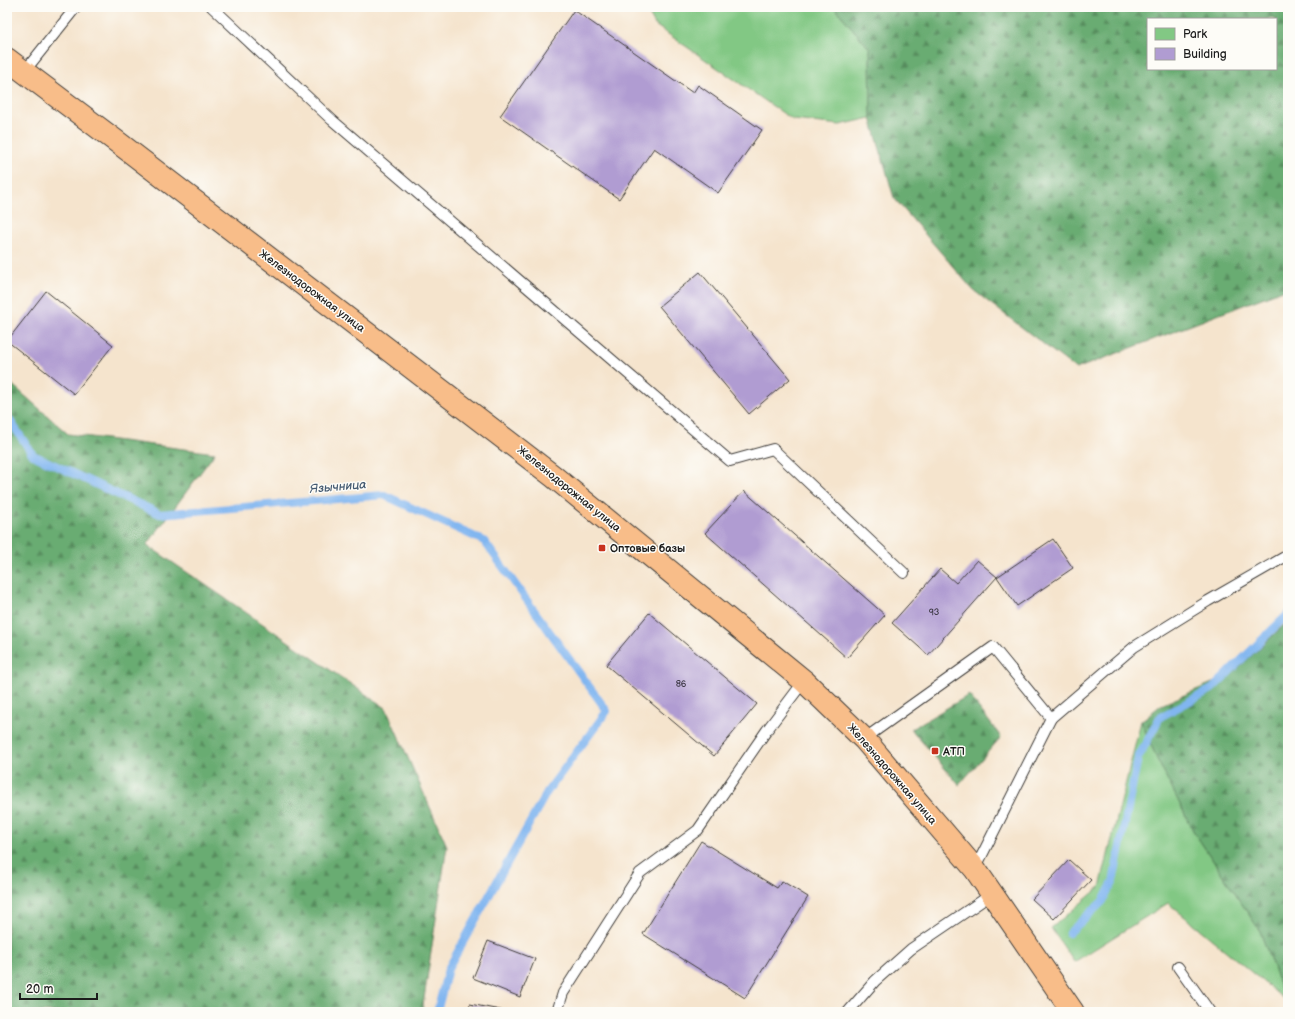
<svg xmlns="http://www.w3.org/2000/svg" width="1295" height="1019" viewBox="0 0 1295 1019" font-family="'Balsamiq Sans',sans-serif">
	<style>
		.green { fill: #82c884; stroke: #4f7250 }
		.forest { fill: url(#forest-firs); stroke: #426447; fill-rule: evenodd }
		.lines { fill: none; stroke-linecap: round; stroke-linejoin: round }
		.stream { stroke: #81b6f0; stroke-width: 8 }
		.building { fill: #b09cd2 }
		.service-casing { stroke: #3d3a37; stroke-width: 12 }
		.trunk-casing { stroke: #3d3a37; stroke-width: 24 }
		.service { stroke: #fff; stroke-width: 10 }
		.trunk { stroke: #f8bd89; stroke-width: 22 }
		.poi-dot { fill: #c8321e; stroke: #fdfcf7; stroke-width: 1.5 }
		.labels { text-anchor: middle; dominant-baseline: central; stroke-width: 3; stroke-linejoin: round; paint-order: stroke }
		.number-label { font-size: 9px; fill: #413c4a }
		.street-label { font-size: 11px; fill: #1c1c1c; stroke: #fdfcf7 }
		.poi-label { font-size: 11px; font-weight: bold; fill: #1c1c1c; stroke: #fdfcf7; text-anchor: start }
		.water-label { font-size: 12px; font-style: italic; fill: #445a71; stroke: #fdfcf7 }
	</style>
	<defs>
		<pattern id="forest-firs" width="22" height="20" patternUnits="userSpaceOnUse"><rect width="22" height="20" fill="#69ac72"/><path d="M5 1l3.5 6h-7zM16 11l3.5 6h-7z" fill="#568b5d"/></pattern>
	</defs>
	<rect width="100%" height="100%" fill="#fdfcf7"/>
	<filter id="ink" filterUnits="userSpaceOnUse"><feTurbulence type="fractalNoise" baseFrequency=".025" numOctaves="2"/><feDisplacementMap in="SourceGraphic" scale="8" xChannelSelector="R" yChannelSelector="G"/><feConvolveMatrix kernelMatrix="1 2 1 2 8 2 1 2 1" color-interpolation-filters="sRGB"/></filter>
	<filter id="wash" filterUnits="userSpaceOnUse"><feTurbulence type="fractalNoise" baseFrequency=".012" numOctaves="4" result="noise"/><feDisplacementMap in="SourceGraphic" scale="16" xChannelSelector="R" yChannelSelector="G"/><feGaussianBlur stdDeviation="0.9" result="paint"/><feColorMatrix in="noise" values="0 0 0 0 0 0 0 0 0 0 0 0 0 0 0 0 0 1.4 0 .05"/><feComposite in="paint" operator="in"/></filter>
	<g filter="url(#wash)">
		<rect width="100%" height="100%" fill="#f5e4cd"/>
		<g class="green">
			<path d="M645,7h189l36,42 1,69 -31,7 -47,-5 -138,-95z"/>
			<path d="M1141,721l16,38 37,73 66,99 25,69 -117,-97 -94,59 -23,-34 49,-41z"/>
		</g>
		<g class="forest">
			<path d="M834,7h454v281l-212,81 -103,-79 -79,-92 -23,-80 -1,-69zM1148,19h128v50h-128z"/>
			<path d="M7,380l61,54 147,19 -68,92 239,163 61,138 -25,166h-415z"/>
			<path d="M1288,621v382l-3,-3 -25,-69 -66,-99 -37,-73 -16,-38 20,-16 70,-30z"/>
			<path d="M969,695l32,42 -42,48 -48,-56z"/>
		</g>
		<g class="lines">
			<g class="stream">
				<path d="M7,416l26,39 127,59 224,-19 100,46 123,170 -60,81 -99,177 -11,43"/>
				<path d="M1069,933l34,-32 10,-19 25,-124 22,-41 52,-28 76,-75"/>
			</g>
		</g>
		<g id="blocks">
			<g class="building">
				<path d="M574,10l119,83 5,-8 64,45 -44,63 -64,-45 -35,51 -119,-83z"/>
				<path d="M700,272l90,107 -41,35 -90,-108z"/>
				<path d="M46,291l67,54 -39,49 -67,-53z"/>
				<path d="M744,491l141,124 -38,43 -142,-125z"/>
				<path d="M1053,539l20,29 -56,38 -20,-29 -69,78 -36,-32 48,-54 16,14 21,-23 20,17z"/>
				<path d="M649,613l108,91 -43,52 -108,-91z"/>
				<path d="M701,841l76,47 5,-7 26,16 -63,101 -102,-64z"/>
				<path d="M1069,860l22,20 -37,39 -22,-20z"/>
				<path d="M488,941l47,18 -15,38 -47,-19z"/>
				<path d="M470,1004l35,7v1h-37z"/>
			</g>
		</g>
	</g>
	<g filter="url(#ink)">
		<use href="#blocks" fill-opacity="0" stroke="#3d3a37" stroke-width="1"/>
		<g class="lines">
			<defs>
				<g id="service">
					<path d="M212,7l120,113 398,341 43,-12 131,124"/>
					<path d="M24,72l52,-65"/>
					<path d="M1051,718l83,-71 74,-46 80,-46"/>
					<path d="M864,739l129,-92 58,71 -76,151"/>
					<path d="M1178,967l32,45"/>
					<path d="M557,1012l6,-19 77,-120 58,-43 69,-100 37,-49"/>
					<path d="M848,1012l27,-31 36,-32 81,-55"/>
				</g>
				<path id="trunk" d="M7,59l113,85 433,332 251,205 60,58 111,130 98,143"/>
			</defs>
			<use href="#service" class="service-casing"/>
			<use href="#trunk" class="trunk-casing"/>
			<use href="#service" class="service"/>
			<use href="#trunk" class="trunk"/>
		</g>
	</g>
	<g class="poi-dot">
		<rect x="598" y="544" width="8" height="8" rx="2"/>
		<rect x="931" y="747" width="8" height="8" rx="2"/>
	</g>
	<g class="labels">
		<g class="number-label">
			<text x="934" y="612">93</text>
			<text x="681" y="684">86</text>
		</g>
		<g class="street-label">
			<text transform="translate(312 291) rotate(37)">Железнодорожная улица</text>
			<text transform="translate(569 489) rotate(39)">Железнодорожная улица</text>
			<text transform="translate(892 774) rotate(49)">Железнодорожная улица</text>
		</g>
		<g class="poi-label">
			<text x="610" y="548">Оптовые базы</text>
			<text x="943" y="751">АТП</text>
		</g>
		<g class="water-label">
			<text transform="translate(338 487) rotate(-5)">Язычница</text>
		</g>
	</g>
	<rect width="1295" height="1019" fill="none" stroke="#fdfcf7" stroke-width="24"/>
	<rect x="1147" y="18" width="130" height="52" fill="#fdfcf7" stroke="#a3a29f"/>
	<rect x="1155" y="28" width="20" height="12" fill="#82c884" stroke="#a3a29f"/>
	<text x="1183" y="38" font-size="12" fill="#1c1c1c">Park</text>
	<rect x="1155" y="48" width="20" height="12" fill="#b09cd2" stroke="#a3a29f"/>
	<text x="1183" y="58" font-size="12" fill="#1c1c1c">Building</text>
	<path d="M20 993v6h77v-6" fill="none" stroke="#1c1c1c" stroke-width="2"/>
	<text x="26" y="993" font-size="12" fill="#1c1c1c" stroke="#fdfcf7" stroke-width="3" paint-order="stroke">20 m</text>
</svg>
